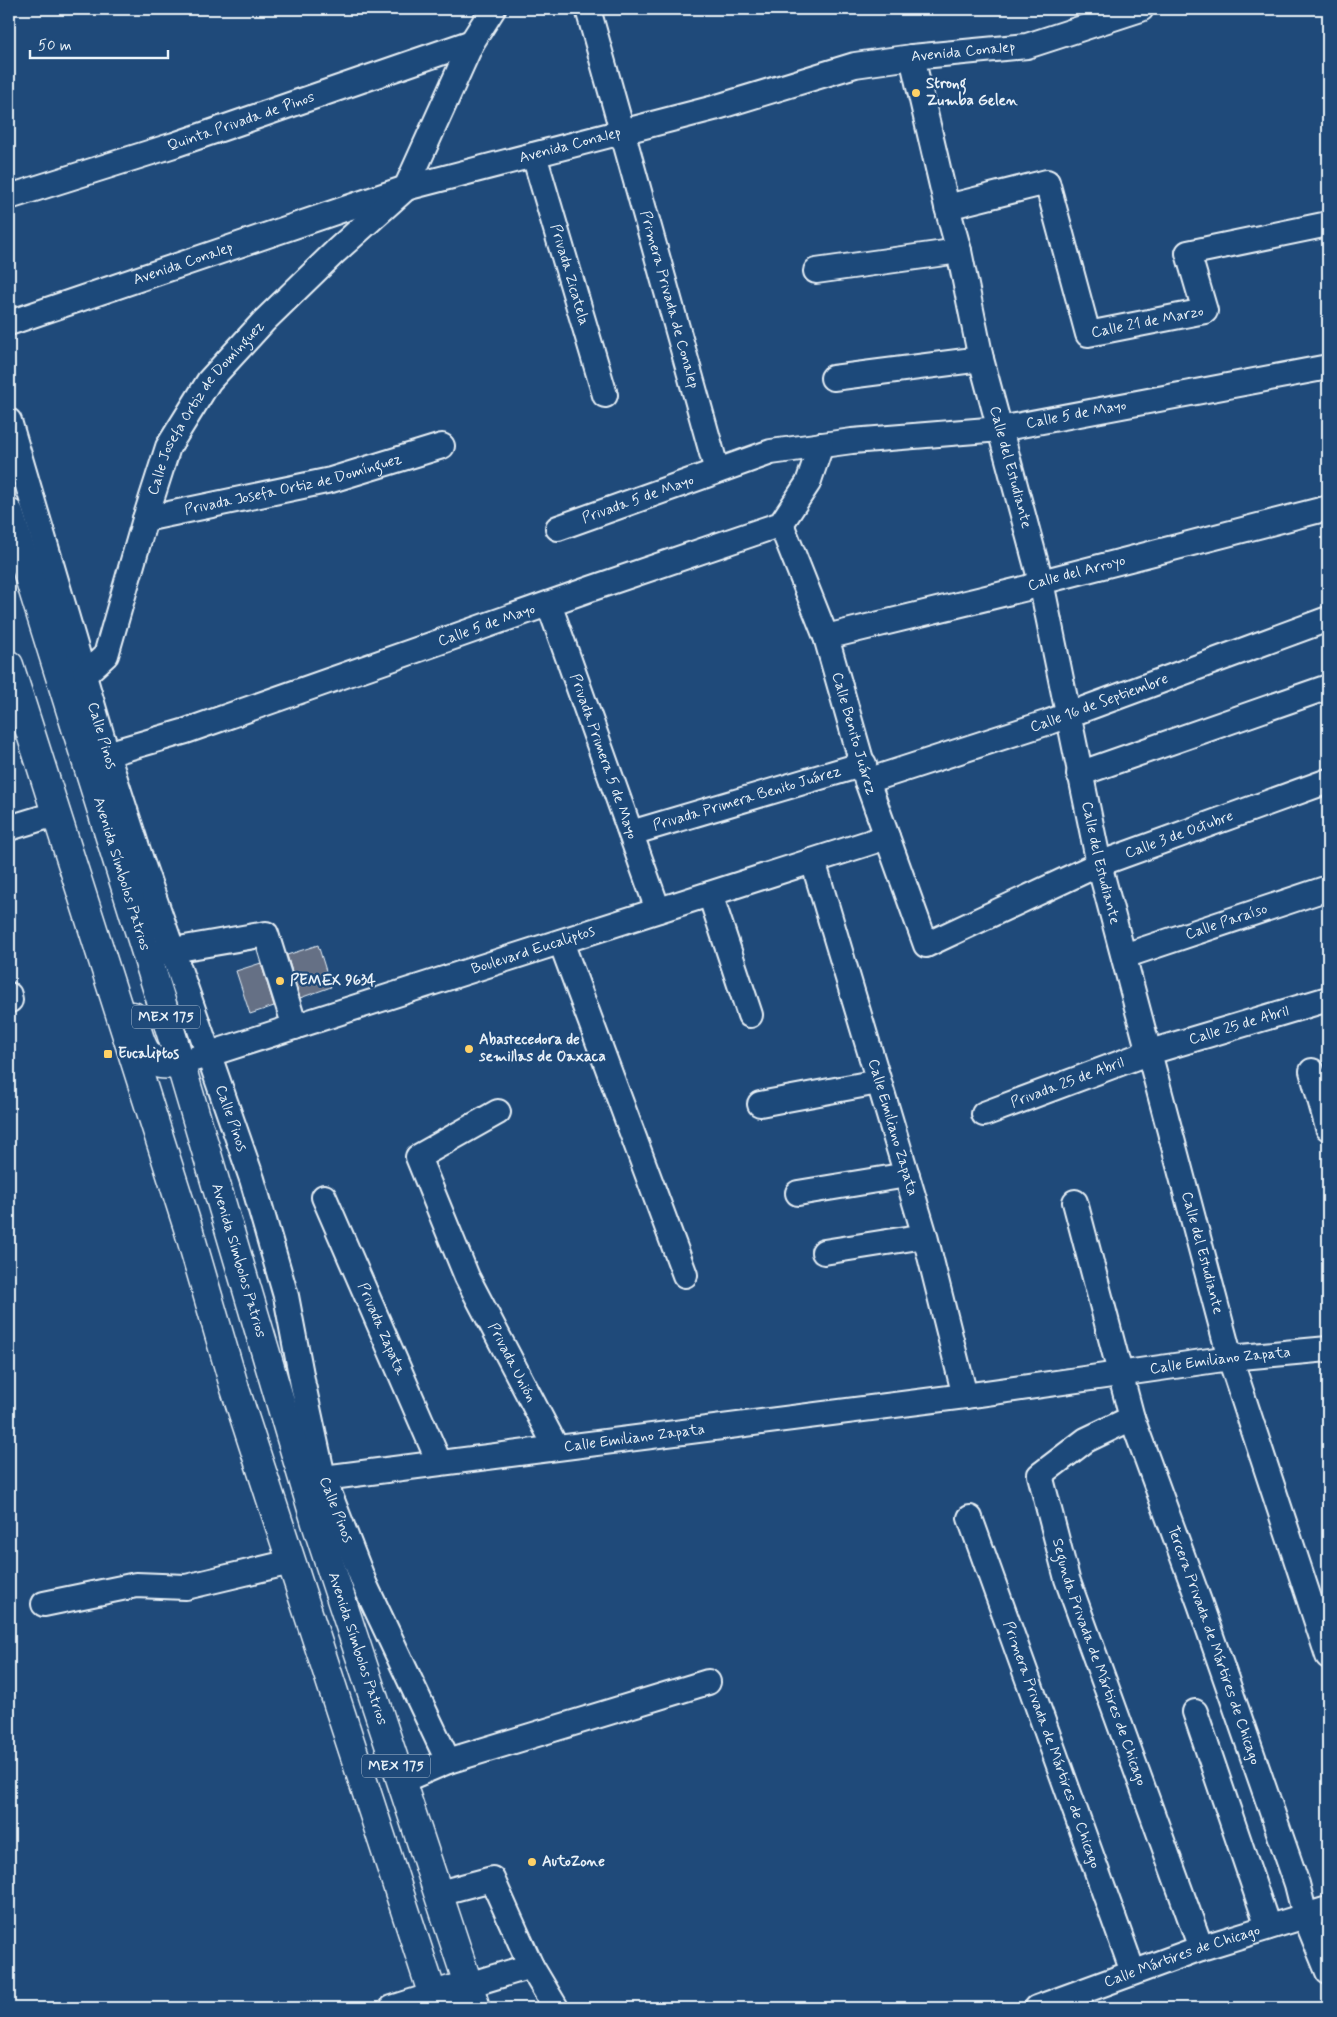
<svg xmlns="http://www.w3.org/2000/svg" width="1337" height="2017" viewBox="0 0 1337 2017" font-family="Mynerve,sans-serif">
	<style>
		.building { fill: #657085; stroke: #e8f1f8 }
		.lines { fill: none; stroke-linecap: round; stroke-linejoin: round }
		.minor-casing { stroke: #e8f1f8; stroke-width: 28 }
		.major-casing { stroke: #e8f1f8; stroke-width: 31 }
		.highway-casing { stroke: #e8f1f8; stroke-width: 31 }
		.minor { stroke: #1f4a7a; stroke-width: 24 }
		.major { stroke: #1f4a7a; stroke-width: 28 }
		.highway { stroke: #1f4a7a; stroke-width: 28 }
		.poi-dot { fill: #ffd166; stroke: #1f4a7a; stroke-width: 2 }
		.labels { text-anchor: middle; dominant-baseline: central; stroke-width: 4.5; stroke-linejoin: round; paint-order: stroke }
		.shield { fill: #1f4a7a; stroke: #acbfd2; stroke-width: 1 }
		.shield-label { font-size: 14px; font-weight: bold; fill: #e8f1f8 }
		.street-label { font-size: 15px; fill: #e8f1f8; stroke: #1f4a7a }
		.poi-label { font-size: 15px; font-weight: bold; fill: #e8f1f8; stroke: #1f4a7a; text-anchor: start }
	</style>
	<rect width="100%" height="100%" fill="#1f4a7a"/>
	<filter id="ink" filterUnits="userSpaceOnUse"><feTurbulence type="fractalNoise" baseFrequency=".02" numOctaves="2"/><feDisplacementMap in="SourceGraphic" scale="10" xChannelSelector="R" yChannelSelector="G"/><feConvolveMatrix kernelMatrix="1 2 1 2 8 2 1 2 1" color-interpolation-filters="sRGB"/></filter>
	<g filter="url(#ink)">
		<g class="building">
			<path d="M318,945l13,42 -31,11 -13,-43z"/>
			<path d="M261,963l13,43 -24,8 -14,-43z"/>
		</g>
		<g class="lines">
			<defs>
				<g id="minor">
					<path id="s1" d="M588,9l129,462"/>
					<path id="s2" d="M912,57l35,150 12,44 22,108 60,223 58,282 131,494 98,298"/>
					<path id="s3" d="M534,155l71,240"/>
					<path id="s4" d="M9,197l165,-52 298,-103"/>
					<path id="s5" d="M947,207l100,-25 41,152 117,-23 -17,-58 140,-29"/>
					<path d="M816,271l143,-20"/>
					<path id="s6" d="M9,323l397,-135 308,-80 141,-43 57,-8 115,-11 114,-37"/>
					<path d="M833,378l148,-19"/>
					<path id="s7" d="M9,421l98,333 35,109 110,316 34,117 17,89 20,92 42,108 83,176 -47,20"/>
					<path id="s8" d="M145,519l186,-39 111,-34"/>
					<path id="s9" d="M781,524l45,113 41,144 59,164 173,-81 229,-83"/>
					<path id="s10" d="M558,528l213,-76 81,-11 148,-12 328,-62"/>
					<path id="s11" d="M549,604l109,306"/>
					<path id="s12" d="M826,637l201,-49 14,-6 287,-74"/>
					<path id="s13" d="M83,676l23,-21 39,-136 23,-72 41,-66 55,-60 72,-70 70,-63 66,-146 21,-33"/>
					<path id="s14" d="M107,754l79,-23 404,-142 191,-65 27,-41 13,-38"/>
					<path d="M1079,774l249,-87"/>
					<path id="s15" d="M867,781l182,-59 279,-103"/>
					<path d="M9,828l46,-14"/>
					<path id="s16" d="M631,833l233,-69"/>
					<path id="s17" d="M813,861l112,375 40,160"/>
					<path d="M710,894l40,121"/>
					<path d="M561,942l124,333"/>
					<path d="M160,954l13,-4 93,-16 29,93"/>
					<path id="s18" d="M1124,956l204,-68"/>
					<path d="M9,995l1,5"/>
					<path id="s19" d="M194,1059l693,-222"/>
					<path d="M1312,1071l16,57"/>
					<path d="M760,1104l118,-22"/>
					<path id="s20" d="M498,1112l-80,45 49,120 89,170"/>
					<path id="s21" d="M984,1114l166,-62 178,-53"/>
					<path d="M798,1193l109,-18"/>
					<path id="s22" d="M324,1197l115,265"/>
					<path id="s23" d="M1075,1202l57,216 68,186 97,280 8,32 23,56"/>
					<path d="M824,1252l101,-16"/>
					<path id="s24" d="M1132,1418l-46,22 -46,35 27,104 134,369"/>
					<path id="s25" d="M308,1480l657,-84 265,-38 98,-9"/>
					<path id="s26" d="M970,1518l163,454"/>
					<path d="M44,1604l92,-19 50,2 105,-25"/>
					<path d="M1195,1712l73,215"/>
					<path d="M448,1761l260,-79"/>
					<path d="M439,1893l53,-14 39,87 -63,19"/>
					<path d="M531,1966l25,42"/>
					<path d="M392,2008l41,-13"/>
					<path id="s27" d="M1037,2008l164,-60 127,-39"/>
				</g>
				<g id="major">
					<path d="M133,1016c5,16 9,42 27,48 6,1 14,0 20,0"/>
					<path d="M433,1995l35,-10"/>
				</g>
				<g id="highway">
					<path id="s28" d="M9,513l167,536 140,474 160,485"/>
					<path d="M9,665l179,563 47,161 202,619"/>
				</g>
			</defs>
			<use href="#minor" class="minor-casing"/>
			<use href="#major" class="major-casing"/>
			<use href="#highway" class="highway-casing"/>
			<use href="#minor" class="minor"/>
			<use href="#major" class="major"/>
			<use href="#highway" class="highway"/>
		</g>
	</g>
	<g class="poi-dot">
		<circle cx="916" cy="93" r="5"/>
		<circle cx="280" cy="981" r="5"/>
		<circle cx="469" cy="1049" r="5"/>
		<rect x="103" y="1049" width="10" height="10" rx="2.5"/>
		<circle cx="532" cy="1862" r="5"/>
	</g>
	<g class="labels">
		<g class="shield">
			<rect x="132" y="1005.5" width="68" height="23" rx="4"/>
			<rect x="362" y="1754.5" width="68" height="23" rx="4"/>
		</g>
		<g class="shield-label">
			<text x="166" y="1017">MEX 175</text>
			<text x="396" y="1766">MEX 175</text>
		</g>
		<g class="street-label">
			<text stroke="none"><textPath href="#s6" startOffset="994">Avenida Conalep</textPath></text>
			<text stroke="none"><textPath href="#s4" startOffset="244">Quinta Privada de Pinos</textPath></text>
			<text stroke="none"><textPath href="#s6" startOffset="589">Avenida Conalep</textPath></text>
			<text stroke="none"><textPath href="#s6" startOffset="184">Avenida Conalep</textPath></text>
			<text stroke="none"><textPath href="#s3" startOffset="125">Privada Zicatela</textPath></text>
			<text stroke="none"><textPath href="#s1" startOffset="302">Primera Privada de Conalep</textPath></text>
			<text stroke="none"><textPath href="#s5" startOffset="321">Calle 21 de Marzo</textPath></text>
			<text stroke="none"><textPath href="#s13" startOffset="301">Calle Josefa Ortiz de Domínguez</textPath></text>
			<text stroke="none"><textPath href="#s10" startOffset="534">Calle 5 de Mayo</textPath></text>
			<text stroke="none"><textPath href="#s2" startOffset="422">Calle del Estudiante</textPath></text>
			<text stroke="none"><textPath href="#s8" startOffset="152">Privada Josefa Ortiz de Domínguez</textPath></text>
			<text stroke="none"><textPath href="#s10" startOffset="85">Privada 5 de Mayo</textPath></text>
			<text stroke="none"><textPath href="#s12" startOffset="259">Calle del Arroyo</textPath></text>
			<text stroke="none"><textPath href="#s14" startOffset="401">Calle 5 de Mayo</textPath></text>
			<text stroke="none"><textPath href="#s15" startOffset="245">Calle 16 de Septiembre</textPath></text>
			<text stroke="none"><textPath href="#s9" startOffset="222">Calle Benito Juárez</textPath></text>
			<text stroke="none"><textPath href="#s7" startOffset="328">Calle Pinos</textPath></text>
			<text stroke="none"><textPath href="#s11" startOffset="162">Privada Primera 5 de Mayo</textPath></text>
			<text stroke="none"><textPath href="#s16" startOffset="121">Privada Primera Benito Juárez</textPath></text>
			<text stroke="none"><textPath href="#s9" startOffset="722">Calle 3 de Octubre</textPath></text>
			<text stroke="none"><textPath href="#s2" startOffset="828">Calle del Estudiante</textPath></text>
			<text stroke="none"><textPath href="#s28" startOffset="378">Avenida Símbolos Patrios</textPath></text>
			<text stroke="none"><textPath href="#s18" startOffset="108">Calle Paraíso</textPath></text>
			<text stroke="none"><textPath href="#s19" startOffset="356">Boulevard Eucaliptos</textPath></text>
			<text stroke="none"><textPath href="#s21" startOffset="270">Calle 25 de Abril</textPath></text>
			<text stroke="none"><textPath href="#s21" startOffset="89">Privada 25 de Abril</textPath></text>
			<text stroke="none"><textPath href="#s7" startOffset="732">Calle Pinos</textPath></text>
			<text stroke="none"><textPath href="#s17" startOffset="278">Calle Emiliano Zapata</textPath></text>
			<text stroke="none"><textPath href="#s2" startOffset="1231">Calle del Estudiante</textPath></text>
			<text stroke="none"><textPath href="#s28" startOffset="782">Avenida Símbolos Patrios</textPath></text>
			<text stroke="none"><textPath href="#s22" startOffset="144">Privada Zapata</textPath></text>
			<text stroke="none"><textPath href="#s25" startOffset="920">Calle Emiliano Zapata</textPath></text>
			<text stroke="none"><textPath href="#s20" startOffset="318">Privada Unión</textPath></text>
			<text stroke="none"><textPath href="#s25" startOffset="329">Calle Emiliano Zapata</textPath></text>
			<text stroke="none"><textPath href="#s7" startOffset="1138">Calle Pinos</textPath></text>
			<text stroke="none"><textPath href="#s23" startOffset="465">Tercera Privada de Mártires de Chicago</textPath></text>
			<text stroke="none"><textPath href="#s28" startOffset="1188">Avenida Símbolos Patrios</textPath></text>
			<text stroke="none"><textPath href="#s24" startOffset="305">Segunda Privada de Mártires de Chicago</textPath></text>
			<text stroke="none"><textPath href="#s26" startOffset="241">Primera Privada de Mártires de Chicago</textPath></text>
			<text stroke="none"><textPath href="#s27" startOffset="154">Calle Mártires de Chicago</textPath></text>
		</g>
		<g class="poi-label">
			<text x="926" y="84">Strong<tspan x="926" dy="17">Zumba Gelen</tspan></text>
			<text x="290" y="981">PEMEX 9634</text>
			<text x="479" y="1040">Abastecedora de<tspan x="479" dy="17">semillas de Oaxaca</tspan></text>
			<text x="118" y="1054">Eucaliptos</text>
			<text x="542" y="1862">AutoZone</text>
		</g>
	</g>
	<rect width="1337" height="2017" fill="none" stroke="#1f4a7a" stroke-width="30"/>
	<rect x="15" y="15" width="1307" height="1987" fill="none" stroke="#e8f1f8" stroke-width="2" filter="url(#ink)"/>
	<path d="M30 50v8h138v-8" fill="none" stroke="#e8f1f8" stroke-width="2.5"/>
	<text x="38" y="50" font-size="15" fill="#e8f1f8" stroke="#1f4a7a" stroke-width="4" paint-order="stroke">50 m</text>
</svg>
